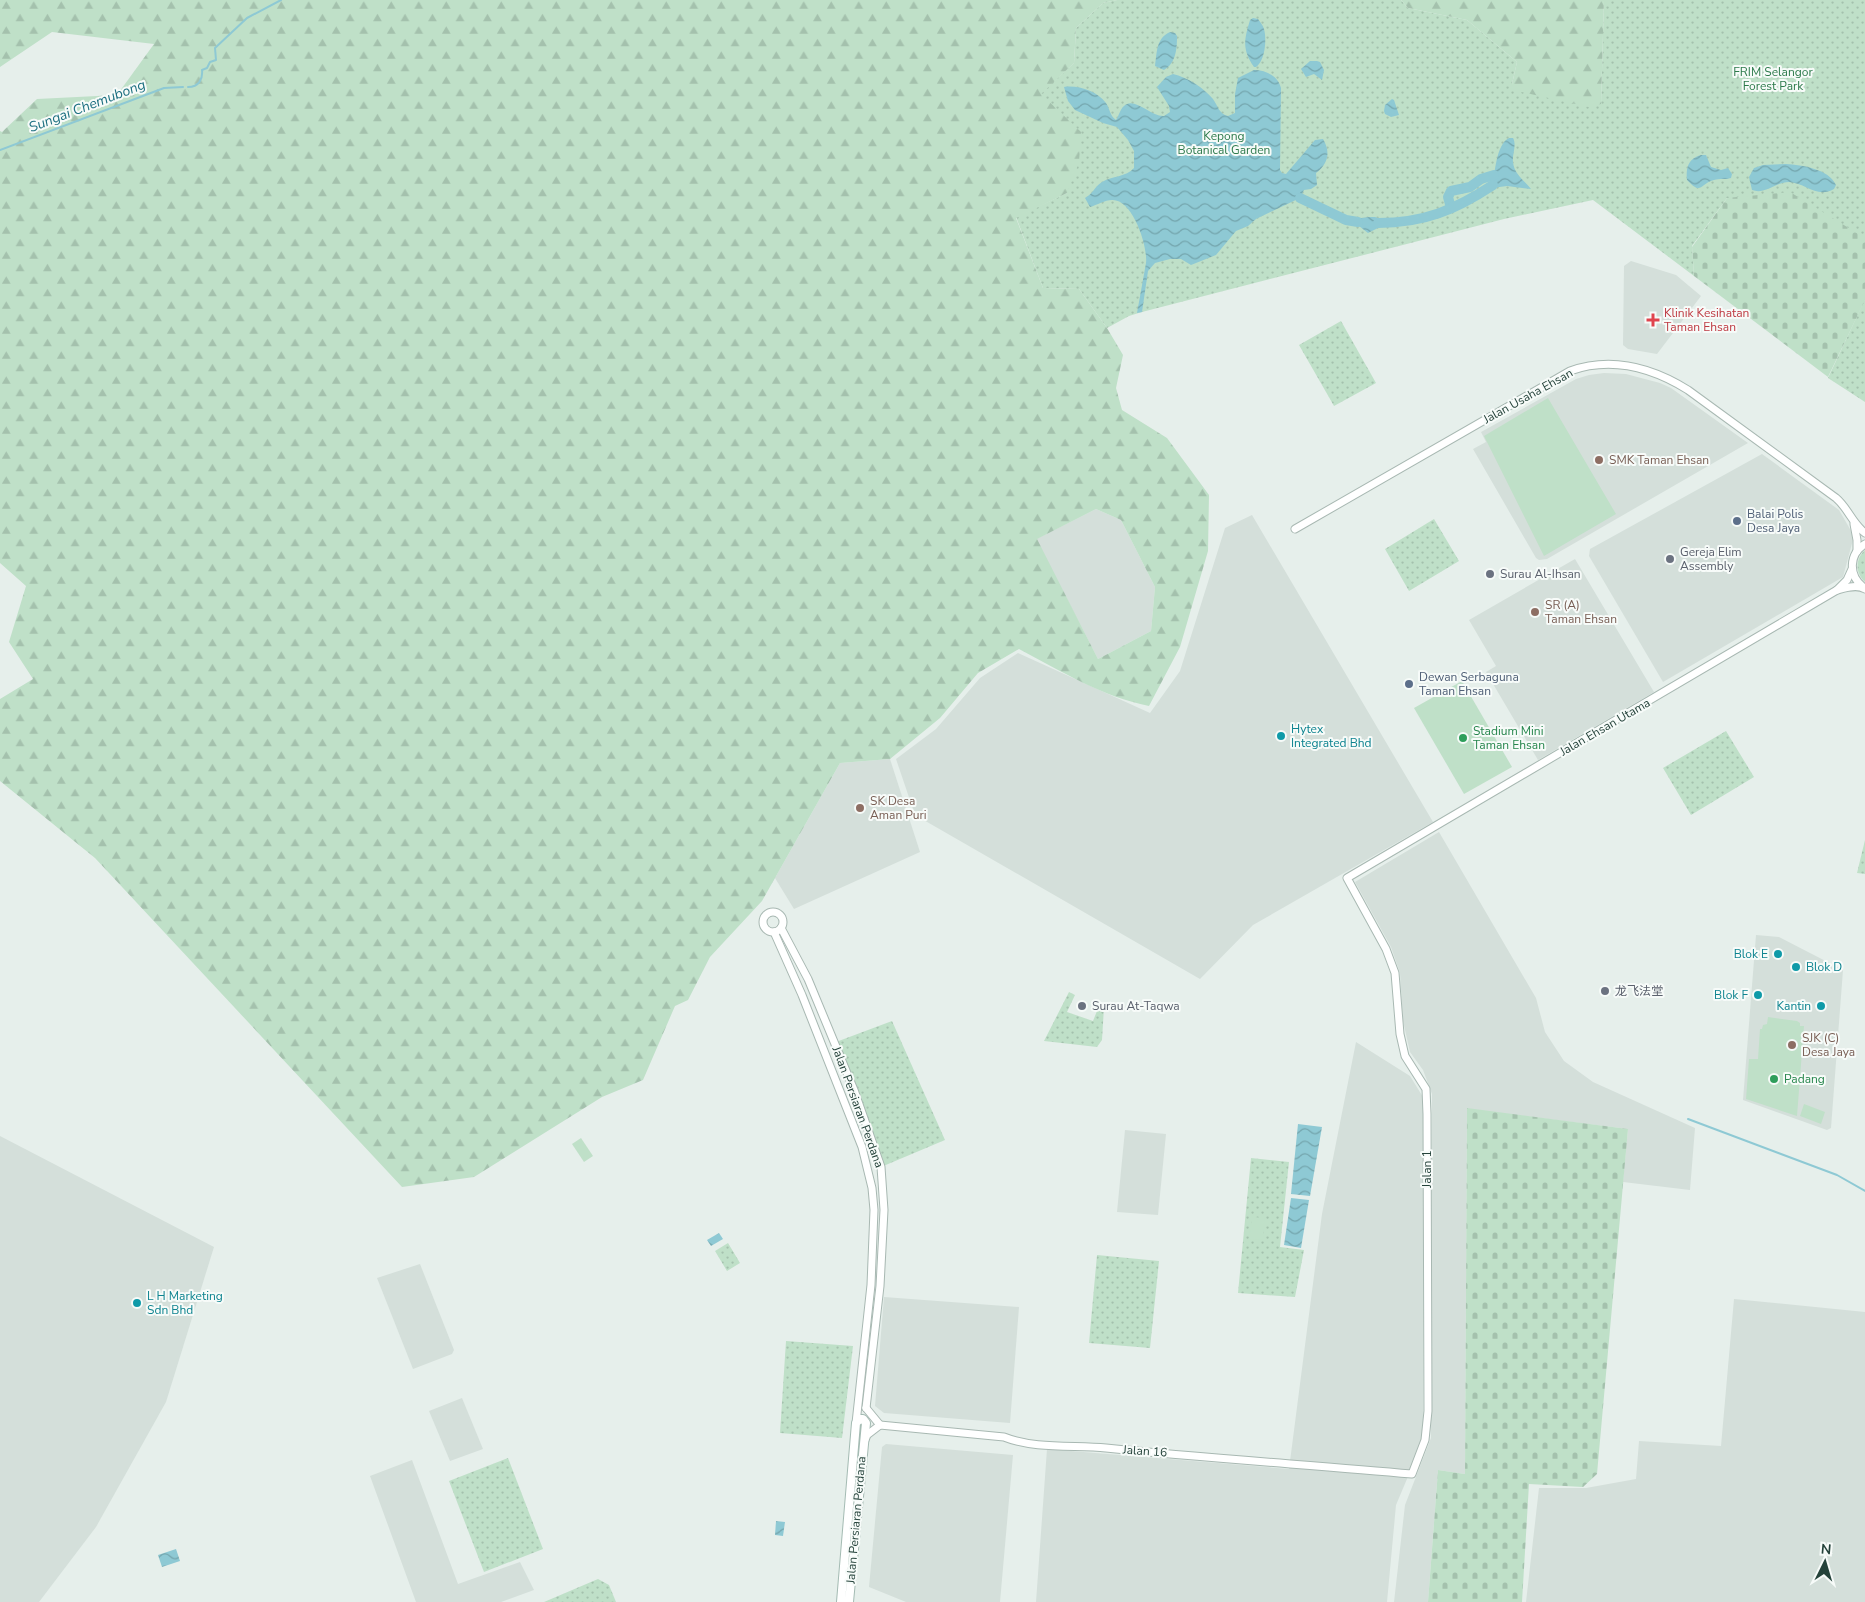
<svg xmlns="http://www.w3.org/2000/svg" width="1865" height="1602" viewBox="0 0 1865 1602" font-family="'Nunito Sans','Noto Sans SC',sans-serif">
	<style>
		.built { fill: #d4dfda }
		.grass { fill: url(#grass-dots) }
		.forest { fill: url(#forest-firs); fill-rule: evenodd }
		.cemetery { fill: url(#cemetery-stones) }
		.garden { fill: #bfe0c8 }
		.water { fill: url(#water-waves) }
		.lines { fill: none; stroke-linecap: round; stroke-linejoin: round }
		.stream { stroke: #8ec9d4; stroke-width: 2 }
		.river { stroke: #8ec9d4; stroke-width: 10 }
		.tertiary-casing { stroke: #a8b8b2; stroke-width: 9 }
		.secondary-casing { stroke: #a4bbb3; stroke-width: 10 }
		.tertiary { stroke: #fff; stroke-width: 7 }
		.secondary { stroke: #fff; stroke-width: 8 }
		.health-dot { fill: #e0444e; stroke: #f7fbf9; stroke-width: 2 }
		.education-dot { fill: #8d6e63; stroke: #f7fbf9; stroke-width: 2 }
		.service-dot { fill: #5c6f8a; stroke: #f7fbf9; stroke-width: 2 }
		.worship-dot { fill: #6b7280; stroke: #f7fbf9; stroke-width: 2 }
		.culture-dot { fill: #0f9aa8; stroke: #f7fbf9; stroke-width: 2 }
		.leisure-dot { fill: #2e9e5b; stroke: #f7fbf9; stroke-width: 2 }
		.labels { text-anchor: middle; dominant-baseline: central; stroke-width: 4; stroke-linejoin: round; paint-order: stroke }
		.park-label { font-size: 12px; fill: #2d7a4b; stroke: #f7fbf9 }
		.health-label { font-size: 12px; fill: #be3a42; stroke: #f7fbf9; text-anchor: start }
		.street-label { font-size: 12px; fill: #24423a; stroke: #f7fbf9 }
		.education-label { font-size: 12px; fill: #785e54; stroke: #f7fbf9; text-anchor: start }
		.service-label { font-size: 12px; fill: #4e5e75; stroke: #f7fbf9; text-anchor: start }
		.worship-label { font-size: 12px; fill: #5b616d; stroke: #f7fbf9; text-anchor: start }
		.culture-label { font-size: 12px; fill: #0d838f; stroke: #f7fbf9; text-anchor: start }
		.leisure-label { font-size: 12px; fill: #27864d; stroke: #f7fbf9; text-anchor: start }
		.water-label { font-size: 14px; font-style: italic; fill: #1c6f80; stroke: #f7fbf9 }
	</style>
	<defs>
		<pattern id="grass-dots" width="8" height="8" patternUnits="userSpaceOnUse" patternTransform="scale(1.25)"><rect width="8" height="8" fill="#bfe0c8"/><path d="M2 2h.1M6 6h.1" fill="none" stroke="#a4c1ad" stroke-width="1.8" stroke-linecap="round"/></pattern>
		<pattern id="forest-firs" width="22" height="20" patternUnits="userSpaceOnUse" patternTransform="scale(1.25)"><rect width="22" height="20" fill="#bfe0c8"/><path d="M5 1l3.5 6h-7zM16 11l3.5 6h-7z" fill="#a4c1ad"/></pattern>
		<pattern id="cemetery-stones" width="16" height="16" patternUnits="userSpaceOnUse" patternTransform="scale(1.25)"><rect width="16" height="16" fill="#bfe0c8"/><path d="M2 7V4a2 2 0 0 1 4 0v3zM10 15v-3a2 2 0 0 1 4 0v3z" fill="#a4c1ad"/></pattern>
		<pattern id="water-waves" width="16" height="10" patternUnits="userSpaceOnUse" patternTransform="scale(1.25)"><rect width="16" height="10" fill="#8ec9d4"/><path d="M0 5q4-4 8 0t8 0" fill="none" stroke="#74a5ad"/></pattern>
	</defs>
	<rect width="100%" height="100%" fill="#e6efeb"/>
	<g class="built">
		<path d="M1631,261l45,14 25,21 -44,58 -29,-5 -5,-4 1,-79z"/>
		<path d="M1604,373l22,1 34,9 11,5 77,55 -201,116 -8,1 -3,-2 -63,-109 13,-7 -5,-10 95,-53 13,-4z"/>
		<path d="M1762,454l77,56 15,26 -11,41 -180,105 -74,-126 1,-7z"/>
		<path d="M1096,509l25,11 34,67 -4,44 -53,28 -62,-120z"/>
		<path d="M1252,515l181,307 -180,103 -53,54 -285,-164 -19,-56 40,-30 44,-51 38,-25 132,60 30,-42 45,-143z"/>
		<path d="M1575,559l79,133 -116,68 -52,-88 10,-6 -27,-46z"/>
		<path d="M890,759l30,93 -126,57 -19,-31 65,-115z"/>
		<path d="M1439,832l97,166 9,34 19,29 29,21 102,46 -5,62 -67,-8 5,-53 -161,-20 -2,365 -27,-4 -10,132h-34l11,-97 26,-67 1,-344 -9,-24 -13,-18 -7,-31 -3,-48 -9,-26 -36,-65z"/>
		<path d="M1756,935l23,2 64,33 -12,158 -4,2 -84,-30z"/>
		<path d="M1356,1042l54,34 13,21v344l-27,64 -9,97h-351l11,-153 242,20 33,-255z"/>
		<path d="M1125,1130l41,4 -8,81 -41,-3z"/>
		<path d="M0,1136l214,111 -48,155 -70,125 -57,75h-39z"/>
		<path d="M420,1264l34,86 -2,4 -39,15 -36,-91z"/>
		<path d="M884,1297l135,10 -9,116 -126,-10 -9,-7z"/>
		<path d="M1734,1299l131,13v290h-339l13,-114h47l50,-9 3,-38 82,5z"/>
		<path d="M462,1398l21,51 -33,12 -21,-50z"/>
		<path d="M886,1444l127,11 -13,147h-94l-37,-15 13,-140z"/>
		<path d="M412,1460l46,124 62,-22 14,28 -33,12h-85l-46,-126z"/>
	</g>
	<g class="grass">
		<path d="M1117,0h284l7,8 59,12 50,42 -5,22 89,20 3,-104h261v239l-138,-41 -35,48 2,30 -101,-76 -89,19 -362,93 -13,4 -22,12 -28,-39 -36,-1 -27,-71 51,-24 -27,-99 34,-31 2,-35 27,-25z"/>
		<path d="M1865,299v103l-37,-24z"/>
		<path d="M1341,321l35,62 -42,23 -35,-61z"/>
		<path d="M1434,519l25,42 -50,30 -24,-42z"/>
		<path d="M1865,550v32c-10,-9 -10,-23 0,-32z"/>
		<path d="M1726,731l28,46 -63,38 -28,-47z"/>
		<path d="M1865,840v34l-8,-1z"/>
		<path d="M1069,992l6,3 -8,17 26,9 6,-15 5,1 -2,33 -5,7 -53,-6z"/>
		<path d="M892,1021l53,119 -64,27 -45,-125z"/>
		<path d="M1251,1158l38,4 -9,85 24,3 -9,47 -57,-4z"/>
		<path d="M728,1243l12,20 -13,8 -12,-20z"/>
		<path d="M1097,1255l62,6 -9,87 -61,-5z"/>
		<path d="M786,1341l67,5 -11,92 -62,-5z"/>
		<path d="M508,1458l35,91 -59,23 -35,-91z"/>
		<path d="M598,1579l11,6 7,17h-72z"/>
	</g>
	<g class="forest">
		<path d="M0,0h1117l-14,3 -27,25 -2,35 -33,31 40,38 -2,30 -12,31 -51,25 27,70 36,1 28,39 16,27 -7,33 6,22 45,28 42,57 -1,56 -28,96 -31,59c-46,-9 -88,-35 -130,-57l-41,24 -38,45 -50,41 -50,4 -78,138 -52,56 -22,43 -13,6 -32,74 -41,17 -128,80 -72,10 -307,-329 -95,-77v-82l33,-20 -24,-37 17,-56 -26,-23v-432l2,1 35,-33 80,-4 37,-51 -102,-12 -52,35zM1096,509l25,11 34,67 -4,44 -53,28 -61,-120z"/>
		<path d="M1401,0h203l-3,104 -12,3 -72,-16 -5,-7 5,-22 -50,-42 -59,-12z"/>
	</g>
	<g class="cemetery">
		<path d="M1790,192l75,46v62l-37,77 -134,-101 -2,-29 35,-49z"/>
		<path d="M1467,1108l161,21 -31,345 -14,13 -54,-3 -7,118h-94l10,-132 27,4z"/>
	</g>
	<g class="garden">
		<path d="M1548,398l68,116 -72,42 -60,-120z"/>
		<path d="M1462,681l50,86 -48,27 -50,-86z"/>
		<path d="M1768,1017l29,4 3,2v3h4l-7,90 -51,-17 3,-40h9l2,-30h2l1,-4 4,-1z"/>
		<path d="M1804,1104l21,8 -4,12 -21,-8z"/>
		<path d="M581,1138l12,18 -9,6 -12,-18z"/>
		<path d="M1252,1217l13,1 -2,22 -14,-1z"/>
	</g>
	<g class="water">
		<path d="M1253,18l5,1c2,3 5,6 6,10 3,11 1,32 -8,38h-2c-12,-18 -10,-27 -4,-47z"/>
		<path d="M1170,32l5,1 2,3c0,13 -1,27 -13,34l-9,-4c2,-13 1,-28 15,-34z"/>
		<path d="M1310,61h7l3,1 4,8 -2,10 -8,-6 -8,3 -5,-8z"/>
		<path d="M1254,70c12,0 24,6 27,18l-1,82 2,3 4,1 29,-34 8,-1c8,13 5,25 -7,34l1,12 -6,4 -7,1 -4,8 -44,21 -8,7 -12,5 -20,24 -25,10 -10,-6h-11l-15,4 -7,8 -6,41 -5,1c3,-17 6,-33 9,-50 2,-16 -13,-64 -34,-63 -7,0 -15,5 -22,7l-5,-9c8,-4 9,-11 17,-16 10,-6 24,-5 32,-14v-17l-6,-11 -11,-13 -14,-4 -28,-13 -7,-9 -4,-14c14,-2 33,4 42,16 4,6 4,13 10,17 3,-4 4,-11 8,-14 10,-10 27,11 40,10l6,-4 -1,-6 -12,-19 9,-10 7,-3c14,3 31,14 40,25 5,7 6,15 15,17l7,-3v-19l3,-16z"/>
		<path d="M1392,99l2,1 5,15 -8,2 -6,-3 -1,-3 1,-6z"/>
		<path d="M1509,138h4c4,7 -1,16 0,24 1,12 11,18 18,27l-24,-3 -15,2c3,-14 4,-44 17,-50z"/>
		<path d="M1701,155h5l5,12 10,3 7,-2 4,6 -1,4c-6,2 -11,0 -17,2 -15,4 -12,16 -27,0 -1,-13 1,-21 14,-25z"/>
		<path d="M1786,164c16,1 43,5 50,21l-2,4c-17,10 -28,-6 -45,-7 -13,0 -24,13 -37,8l-3,-13 5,-9 9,-3z"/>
		<path d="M1369,217h6l15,5 -22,11 -9,-7 -13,-6z"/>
		<path d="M1298,1124l24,3 -12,69 -19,-2z"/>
		<path d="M1291,1198l18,2 -8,48 -17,-3z"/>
		<path d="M719,1233l4,6 -12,7 -4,-6z"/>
		<path d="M776,1521l9,1 -2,14 -8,-1z"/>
		<path d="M176,1549l4,12 -18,6 -4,-12z"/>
	</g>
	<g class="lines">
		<g class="stream">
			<path d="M188,87c11,0 15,-8 14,-17l5,-2 3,-6 6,-2 -1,-12 32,-30 34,-18"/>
			<path d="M0,150l164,-62 19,-1"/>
			<path d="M1688,1119l149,56 28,16"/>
		</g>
		<g class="river">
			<path d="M1300,198l46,22 12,2"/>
			<path d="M1451,208l-3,-11 3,-6 19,-4 11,-8 13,-4"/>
			<path d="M1378,223c46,0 77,-13 115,-38"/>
		</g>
		<defs>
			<g id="tertiary">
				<path d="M1854,524l3,16v11"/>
				<path d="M1295,529l275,-158c42,-15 81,-4 118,19l148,108c12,10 16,25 29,35"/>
				<path d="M1863,587c-15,-12 -14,-33 2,-43"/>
				<path d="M1837,590l10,-10 5,-11"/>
				<circle cx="773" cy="922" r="10"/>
				<path d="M781,928l27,51 46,111 27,77 3,43 -4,76 -14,122"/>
				<path d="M774,932l28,63 60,152 10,41 2,22 -3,75 -15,138"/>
				<path d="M866,1408l14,17"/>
				<path d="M865,1440l2,-5 13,-10 124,12c30,12 70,8 102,11 101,10 204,17 306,26l13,-34 3,-29 -1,-297 -1,-25 -21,-33 -5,-22 -5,-61 -9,-24 -39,-71 490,-288c8,-2 20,-6 28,-1"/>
			</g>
			<path id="secondary" d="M841,1602l15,-179 4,-4h3l3,4 -17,179"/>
		</defs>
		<use href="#tertiary" class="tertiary-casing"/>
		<use href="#secondary" class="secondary-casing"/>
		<use href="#tertiary" class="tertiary"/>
		<use href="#secondary" class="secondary"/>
	</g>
	<path class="health-dot" d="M1650.5 312.5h5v5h5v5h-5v5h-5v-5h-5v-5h5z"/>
	<g class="education-dot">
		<circle cx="1599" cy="460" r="5"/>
		<circle cx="1535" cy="612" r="5"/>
		<circle cx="860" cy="808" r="5"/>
		<circle cx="1792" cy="1045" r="5"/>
	</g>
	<g class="service-dot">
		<circle cx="1737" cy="521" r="5"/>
		<circle cx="1409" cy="684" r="5"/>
	</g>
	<g class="worship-dot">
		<circle cx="1670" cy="559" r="5"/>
		<circle cx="1490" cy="574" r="5"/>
		<circle cx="1605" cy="991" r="5"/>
		<circle cx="1082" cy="1006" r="5"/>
	</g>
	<g class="culture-dot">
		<circle cx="1281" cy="736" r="5"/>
		<circle cx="1778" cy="954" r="5"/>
		<circle cx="1796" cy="967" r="5"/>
		<circle cx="1758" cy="995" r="5"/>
		<circle cx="1821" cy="1006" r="5"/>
		<circle cx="137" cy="1303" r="5"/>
	</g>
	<g class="leisure-dot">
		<circle cx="1463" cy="738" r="5"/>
		<circle cx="1774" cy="1079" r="5"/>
	</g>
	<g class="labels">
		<g class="park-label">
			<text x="1773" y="72">FRIM Selangor<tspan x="1773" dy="14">Forest Park</tspan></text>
			<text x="1224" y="136">Kepong<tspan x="1224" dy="14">Botanical Garden</tspan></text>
		</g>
		<g class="health-label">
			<text x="1664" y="313">Klinik Kesihatan<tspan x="1664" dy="14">Taman Ehsan</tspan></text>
		</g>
		<g class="street-label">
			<text transform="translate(1528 396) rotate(-29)">Jalan Usaha Ehsan</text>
			<text transform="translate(1605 727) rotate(-30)">Jalan Ehsan Utama</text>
			<text transform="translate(858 1107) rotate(70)">Jalan Persiaran Perdana</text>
			<text transform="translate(1427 1169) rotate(-90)">Jalan 1</text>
			<text transform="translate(1145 1451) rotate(4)">Jalan 16</text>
			<text transform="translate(856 1520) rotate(-85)">Jalan Persiaran Perdana</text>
		</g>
		<g class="education-label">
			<text x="1609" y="460">SMK Taman Ehsan</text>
			<text x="1545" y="605">SR (A)<tspan x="1545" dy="14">Taman Ehsan</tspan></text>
			<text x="870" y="801">SK Desa<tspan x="870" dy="14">Aman Puri</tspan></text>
			<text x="1802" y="1038">SJK (C)<tspan x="1802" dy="14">Desa Jaya</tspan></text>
		</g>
		<g class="service-label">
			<text x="1747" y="514">Balai Polis<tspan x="1747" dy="14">Desa Jaya</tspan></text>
			<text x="1419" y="677">Dewan Serbaguna<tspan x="1419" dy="14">Taman Ehsan</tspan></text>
		</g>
		<g class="worship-label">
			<text x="1680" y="552">Gereja Elim<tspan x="1680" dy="14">Assembly</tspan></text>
			<text x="1500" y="574">Surau Al-Ihsan</text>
			<text x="1615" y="991">龙飞法堂</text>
			<text x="1092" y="1006">Surau At-Taqwa</text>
		</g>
		<g class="culture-label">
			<text x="1291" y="729">Hytex<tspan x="1291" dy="14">Integrated Bhd</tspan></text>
			<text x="1768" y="954" text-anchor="end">Blok E</text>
			<text x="1806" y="967">Blok D</text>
			<text x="1748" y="995" text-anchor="end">Blok F</text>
			<text x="1811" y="1006" text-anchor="end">Kantin</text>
			<text x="147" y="1296">L H Marketing<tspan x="147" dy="14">Sdn Bhd</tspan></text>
		</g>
		<g class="leisure-label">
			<text x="1473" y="731">Stadium Mini<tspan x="1473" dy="14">Taman Ehsan</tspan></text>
			<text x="1784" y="1079">Padang</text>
		</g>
		<g class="water-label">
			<text transform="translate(87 106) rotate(-21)">Sungai Chemubong</text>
		</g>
	</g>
	<g transform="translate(1825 1562) rotate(5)" stroke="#f7fbf9" stroke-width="4" paint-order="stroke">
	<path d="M0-4L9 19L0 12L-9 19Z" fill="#24423a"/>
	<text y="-8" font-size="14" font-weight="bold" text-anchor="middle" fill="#24423a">N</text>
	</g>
</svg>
